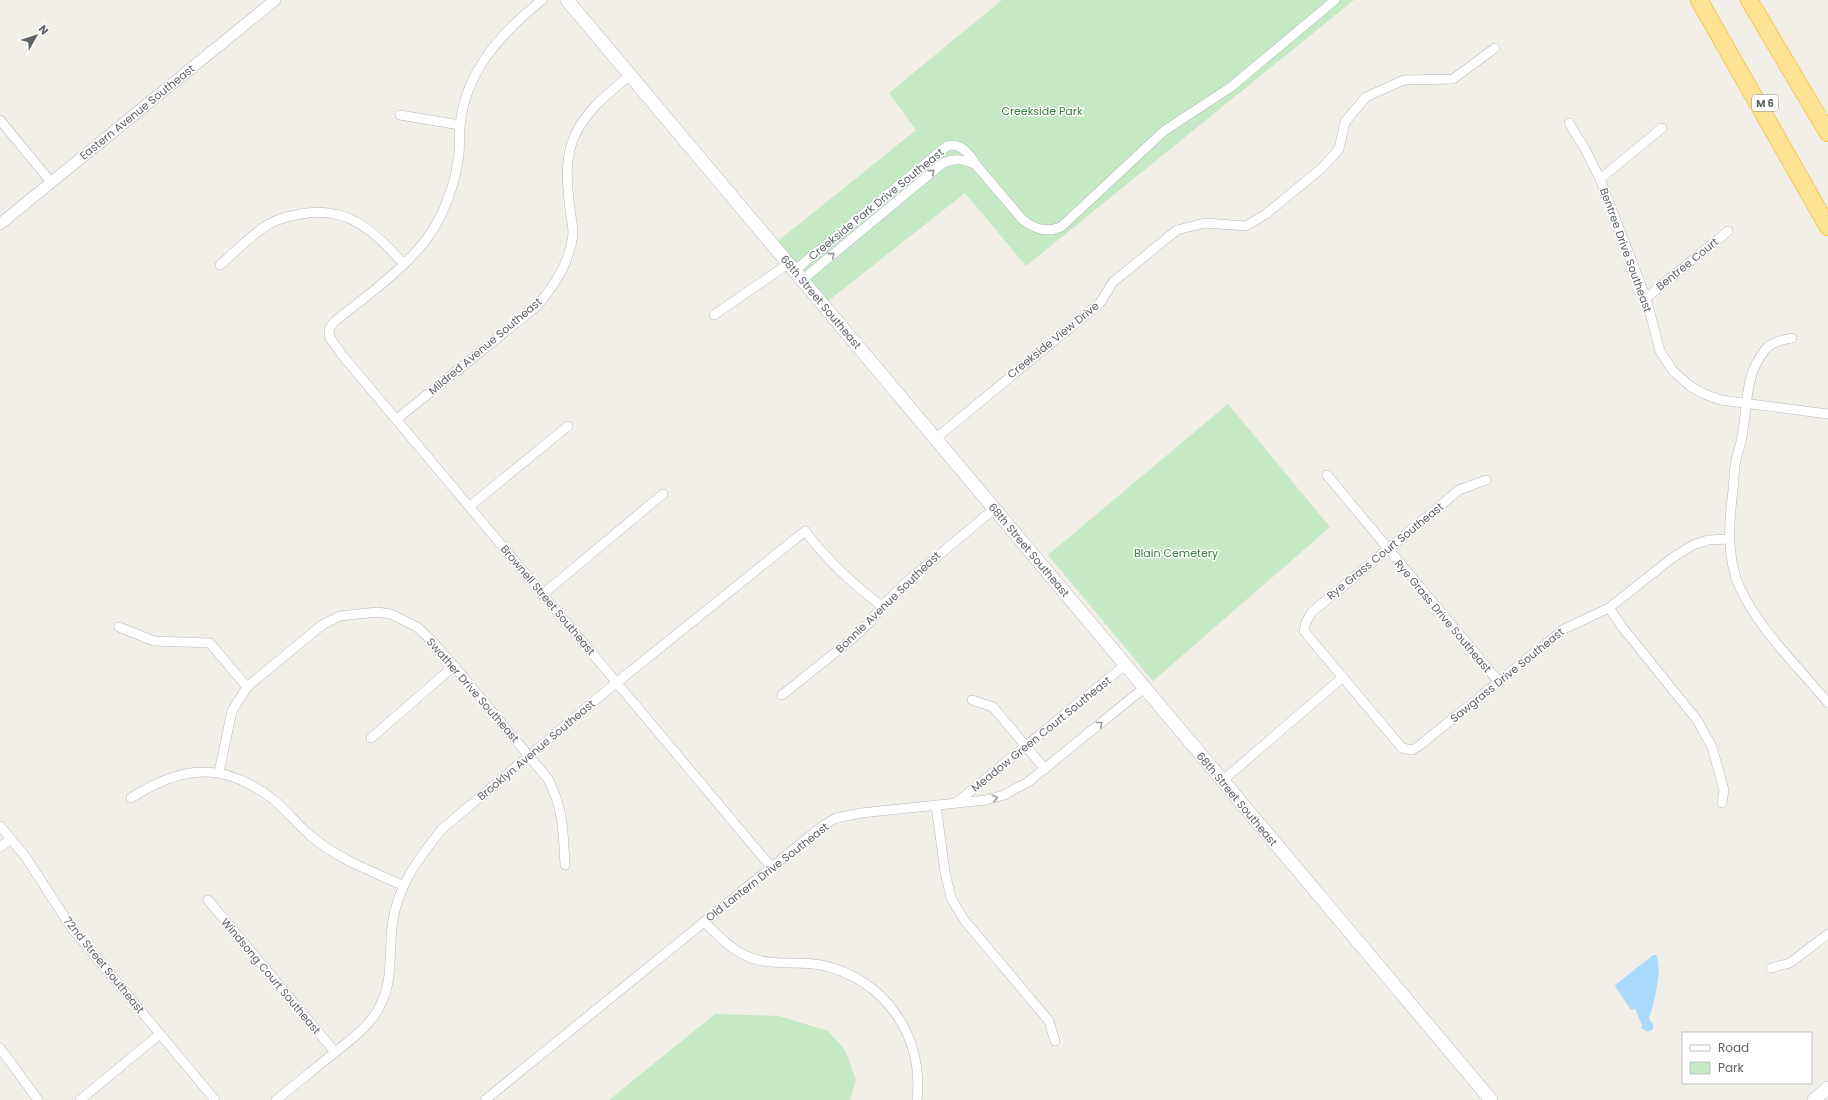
<svg xmlns="http://www.w3.org/2000/svg" width="1828" height="1100" viewBox="0 0 1828 1100" font-family="Poppins,sans-serif">
	<style>
		.green { fill: #c5e8c5 }
		.water { fill: #aadaff }
		.lines { fill: none; stroke-linecap: round; stroke-linejoin: round }
		.minor-casing { stroke: #b5b8bc; stroke-width: 10 }
		.tertiary-casing { stroke: #b5b8bc; stroke-width: 12 }
		.secondary-casing { stroke: #b6babf; stroke-width: 14 }
		.motorway-casing { stroke: #f9ab00; stroke-width: 18 }
		.minor { stroke: #fff; stroke-width: 9 }
		.tertiary { stroke: #fff; stroke-width: 11 }
		.secondary { stroke: #fff; stroke-width: 13 }
		.motorway { stroke: #fde293; stroke-width: 17 }
		.oneway { stroke: #979a9d }
		.labels { text-anchor: middle; dominant-baseline: central; stroke-width: 3; stroke-linejoin: round; paint-order: stroke }
		.shield { fill: #fff; stroke: #8f9295; stroke-width: 1 }
		.shield-label { font-size: 10px; font-weight: bold; fill: #5f6368 }
		.park-label { font-size: 11px; fill: #348238; stroke: #fff }
		.street-label { font-size: 11px; fill: #5f6368; stroke: #fff }
	</style>
	<rect width="100%" height="100%" fill="#f1efe8"/>
	<g class="green">
		<path d="M1002,0h352l-328,266 -61,-73 -142,112 -50,-60 143,-115 -27,-37z"/>
		<path d="M1228,404l102,123 -177,154 -105,-126z"/>
		<path d="M715,1014l64,2 49,15 17,19 11,30 -6,20h-241z"/>
	</g>
	<path class="water" d="M1653,955h3c7,12 -2,50 -7,64l4,5v5l-5,3 -7,-4 1,-3 -7,-16 -4,1 -15,-22 -1,-3z"/>
	<g class="lines">
		<defs>
			<g id="minor">
				<path d="M542,0c-41,33 -77,72 -82,126 -1,9 0,19 -1,28 -3,24 -10,47 -22,69 -21,39 -70,72 -104,100l-4,7 1,8 13,18 429,512"/>
				<path d="M400,115l60,10"/>
				<path d="M0,120l51,62"/>
				<path d="M1569,123l16,26 15,30 46,119 14,53 13,20 17,15 14,8 17,6 107,14"/>
				<path d="M1600,179l62,-51"/>
				<path d="M220,265c15,-13 33,-32 49,-41 10,-6 21,-8 32,-10 48,-9 73,18 103,50"/>
				<path d="M794,271l153,-125c14,-4 23,8 29,19l47,55c12,9 23,13 38,7l103,-96 67,-44 104,-87"/>
				<path d="M802,280l141,-117c13,-5 21,-4 33,2"/>
				<path d="M1646,298l82,-67"/>
				<path d="M714,315l74,-51"/>
				<path d="M1792,338c-10,2 -21,4 -27,12 -21,26 -17,56 -23,86 -1,8 -4,16 -6,24 -2,9 -2,20 -3,30 -4,32 -7,67 7,98 20,43 58,78 88,115"/>
				<path d="M397,419l140,-113c18,-21 33,-44 36,-72 0,-8 -2,-17 -3,-25 -3,-25 -6,-50 5,-74 13,-27 33,-41 55,-60"/>
				<path d="M935,439l165,-136 13,-21 64,-52 28,-7 41,3 20,-12 56,-46 17,-19 6,-27 21,-25 38,-17 49,-1 42,-31"/>
				<path d="M1327,475l172,207"/>
				<path d="M1486,480l-27,10 -147,122 -6,10 -2,9 98,117 10,2 8,-5 144,-116 45,-21 63,-50 21,-13 15,-5 22,-1"/>
				<path d="M470,506l98,-80"/>
				<path d="M543,594l120,-100"/>
				<path d="M1609,608l14,20 74,92 15,27 12,43 -2,13"/>
				<path d="M119,627l35,14 56,2 37,44"/>
				<path d="M782,695l69,-55 20,-19 11,-15 21,-21 91,-76"/>
				<path d="M972,700l21,7 52,62"/>
				<path d="M371,738l83,-72"/>
				<path d="M219,772l13,-61 15,-24 75,-62 18,-9 37,-4 14,2 26,13 14,13 23,26 94,113c16,31 15,53 17,86"/>
				<path d="M1222,781l121,-104"/>
				<path d="M131,798c51,-33 93,-37 143,2 13,11 24,25 37,36 27,23 60,35 91,49"/>
				<path d="M956,803l169,-138"/>
				<path d="M936,805l9,67 6,26 14,23 84,100 6,20"/>
				<path d="M0,826l25,30 46,71 144,173"/>
				<path d="M0,847l11,-8"/>
				<path d="M208,900l127,152"/>
				<path d="M704,922c14,13 27,28 45,35 23,10 49,3 72,8 64,14 103,71 96,135"/>
				<path d="M1771,968l19,-5 38,-29"/>
				<path d="M0,1048l38,52"/>
				<path d="M80,1100l80,-66"/>
				<path d="M276,1100c19,-15 38,-31 57,-46 18,-15 38,-28 48,-50 12,-25 8,-50 11,-77 4,-39 26,-68 50,-98l163,-137 200,-161c22,29 47,53 77,75"/>
				<path d="M485,1100l336,-273 15,-9 25,-5 125,-13 18,-5 24,-13 116,-94"/>
			</g>
			<path id="tertiary" d="M0,224l275,-224"/>
			<g id="secondary">
				<path d="M567,0l924,1100"/>
				<path d="M1814,1100l14,-12"/>
			</g>
			<g id="motorway">
				<path d="M1699,0l129,227"/>
				<path d="M1749,0l79,133"/>
			</g>
		</defs>
		<use href="#minor" class="minor-casing"/>
		<use href="#tertiary" class="tertiary-casing"/>
		<use href="#secondary" class="secondary-casing"/>
		<use href="#motorway" class="motorway-casing"/>
		<use href="#minor" class="minor"/>
		<use href="#tertiary" class="tertiary"/>
		<use href="#secondary" class="secondary"/>
		<use href="#motorway" class="motorway"/>
	</g>
	<defs><path id="oneway-chevron" d="M-2-3.5L2.5 0L-2 3.5" fill="none" stroke-width="1.6" stroke-linecap="round" stroke-linejoin="round"/></defs>
	<g class="oneway">
		<use href="#oneway-chevron" transform="translate(932 172) rotate(-40)"/>
		<use href="#oneway-chevron" transform="translate(832 255) rotate(-40)"/>
		<use href="#oneway-chevron" transform="translate(1100 724) rotate(-39)"/>
		<use href="#oneway-chevron" transform="translate(995 798) rotate(-16)"/>
	</g>
	<g class="labels">
		<rect class="shield" x="1752" y="95" width="26" height="16" rx="3"/>
		<g class="shield-label">
			<text x="1765" y="103">M 6</text>
		</g>
		<g class="park-label">
			<text x="1042" y="111">Creekside Park</text>
			<text x="1176" y="553">Blain Cemetery</text>
		</g>
		<g class="street-label">
			<text transform="translate(137 112) rotate(-39)">Eastern Avenue Southeast</text>
			<text transform="translate(876 204) rotate(-39)">Creekside Park Drive Southeast</text>
			<text transform="translate(1626 250) rotate(70)">Bentree Drive Southeast</text>
			<text transform="translate(1687 264) rotate(-39)">Bentree Court</text>
			<text transform="translate(821 302) rotate(50)">68th Street Southeast</text>
			<text transform="translate(1053 340) rotate(-39)">Creekside View Drive</text>
			<text transform="translate(485 346) rotate(-40)">Mildred Avenue Southeast</text>
			<text transform="translate(1029 550) rotate(50)">68th Street Southeast</text>
			<text transform="translate(1385 551) rotate(-39)">Rye Grass Court Southeast</text>
			<text transform="translate(548 600) rotate(50)">Brownell Street Southeast</text>
			<text transform="translate(888 602) rotate(-44)">Bonnie Avenue Southeast</text>
			<text transform="translate(1443 616) rotate(50)">Rye Grass Drive Southeast</text>
			<text transform="translate(1507 675) rotate(-39)">Sawgrass Drive Southeast</text>
			<text transform="translate(473 690) rotate(49)">Swather Drive Southeast</text>
			<text transform="translate(1041 734) rotate(-39)">Meadow Green Court Southeast</text>
			<text transform="translate(536 750) rotate(-40)">Brooklyn Avenue Southeast</text>
			<text transform="translate(1237 799) rotate(50)">68th Street Southeast</text>
			<text transform="translate(767 872) rotate(-38)">Old Lantern Drive Southeast</text>
			<text transform="translate(104 965) rotate(51)">72nd Street Southeast</text>
			<text transform="translate(271 976) rotate(50)">Windsong Court Southeast</text>
		</g>
	</g>
	<rect x="1682" y="1032" width="130" height="52" fill="#ffffff" stroke="#bfc1c3"/>
	<rect x="1690" y="1045" width="20" height="6" fill="#ffffff" stroke="#bfc1c3"/>
	<text x="1718" y="1052" font-size="12" fill="#5f6368">Road</text>
	<rect x="1690" y="1062" width="20" height="12" fill="#c5e8c5" stroke="#bfc1c3"/>
	<text x="1718" y="1072" font-size="12" fill="#5f6368">Park</text>
	<g transform="translate(36 36) rotate(51)" stroke="#ffffff" stroke-width="3" paint-order="stroke">
	<path d="M0-3L7 15L0 10L-7 15Z" fill="#5f6368"/>
	<text y="-6" font-size="11" font-weight="bold" text-anchor="middle" fill="#5f6368">N</text>
	</g>
</svg>
